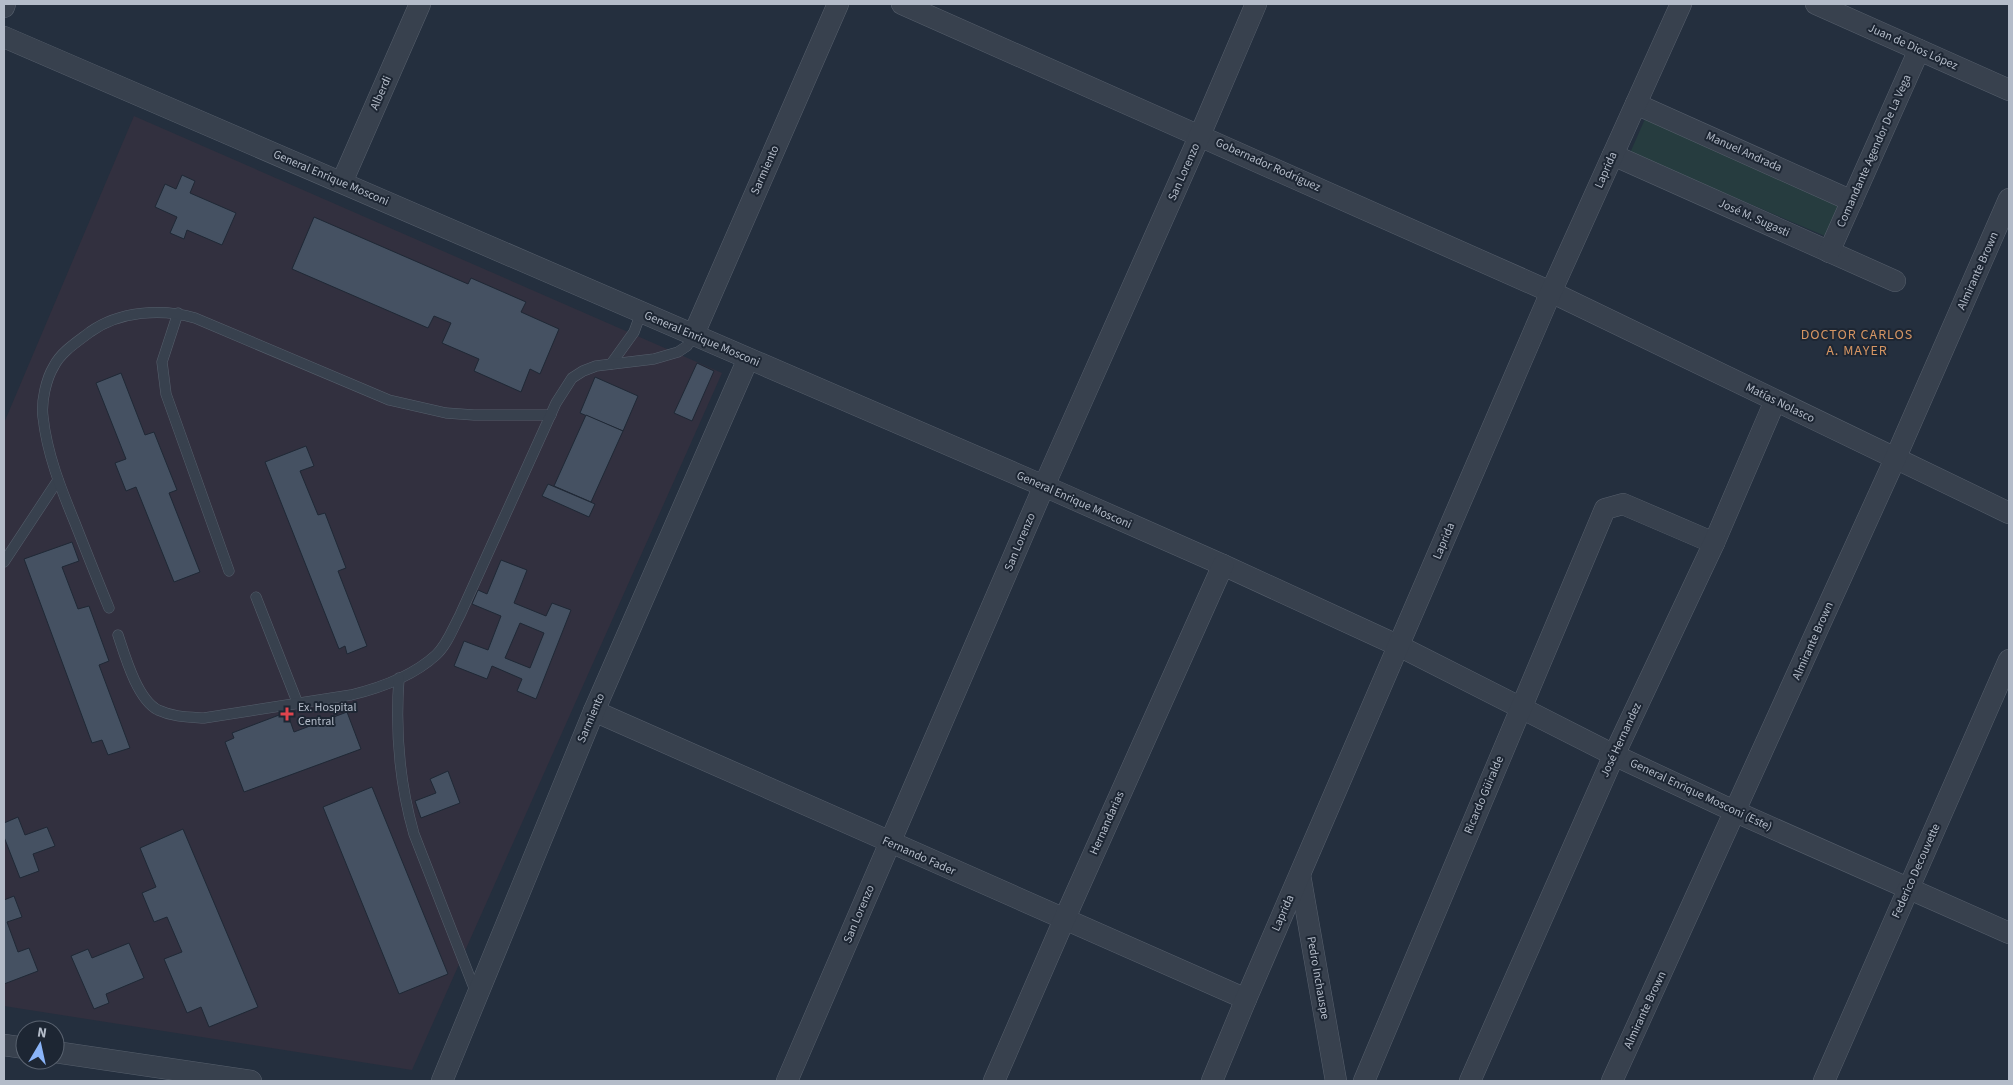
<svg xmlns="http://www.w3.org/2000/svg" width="2013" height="1085" viewBox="0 0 2013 1085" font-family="'Source Sans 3',sans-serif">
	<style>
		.medical { fill: #32303f }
		.green { fill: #263c3f }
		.building { fill: #455162; stroke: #1f2835; fill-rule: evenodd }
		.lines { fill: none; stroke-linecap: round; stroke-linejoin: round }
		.lane-casing { stroke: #565f6c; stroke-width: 11 }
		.street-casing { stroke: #565f6c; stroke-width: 22 }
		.lane { stroke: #38414e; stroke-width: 10 }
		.street { stroke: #38414e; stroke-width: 21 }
		.health-dot { fill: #e0444e; stroke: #1d2633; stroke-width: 2 }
		.labels { text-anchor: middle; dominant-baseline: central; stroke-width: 4; stroke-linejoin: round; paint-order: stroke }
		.street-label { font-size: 12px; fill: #b4bcc9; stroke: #1d2633 }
		.poi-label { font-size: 12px; fill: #b4bcc9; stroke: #1d2633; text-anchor: start }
		.neighbourhood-label { font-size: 14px; letter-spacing: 1px; fill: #d59563; stroke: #1d2633 }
	</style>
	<rect width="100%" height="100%" fill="#242f3e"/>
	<path class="medical" d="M134,116l588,257 -310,697 -408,-64v-583z"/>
	<path class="green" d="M1645,119l194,87 -14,30 -195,-83z"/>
	<g class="building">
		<path d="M182,175l13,6 -5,12 46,20 -14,32 -35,-15 -3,9 -14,-6 7,-16 -22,-10 10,-23 11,5z"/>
		<path d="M314,217l154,67 3,-6 55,24 -5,10 38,17 -19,45 -10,-5 -9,23 -47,-21 5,-12 -37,-16 9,-20 -17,-7 -6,12 -136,-59z"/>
		<path d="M697,363l17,8 -22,50 -18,-8z"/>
		<path d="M121,373l24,62 9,-3 23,58 -8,3 31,79 -26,10 -38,-95 -10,4 -11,-28 11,-4 -30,-76z"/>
		<path d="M595,377l43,19 -15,35 -43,-18z"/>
		<path d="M586,415l37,16 -32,71 -37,-16z"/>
		<path d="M306,446l8,20 -14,5 18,44 7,-2 21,55 -8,3 29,75 -20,8 -2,-8 -6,3 -74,-187z"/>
		<path d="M548,484l47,20 -6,13 -47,-21z"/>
		<path d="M72,542l7,19 -17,6 16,42 11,-3 20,55 -10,4 31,83 -22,7 -6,-15 -10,3 -68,-184z"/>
		<path d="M501,560l26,10 -13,33 32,13 6,-13 19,7 -35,89 -19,-8 5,-12 -30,-13 -5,13 -33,-13 10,-25 24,9 13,-34 -29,-12 6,-14 9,4zM520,623l24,10 -14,35 -25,-10z"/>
		<path d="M287,712l7,20 53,-20 14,37 -117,43 -19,-50 9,-4 -2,-5z"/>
		<path d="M448,771l12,32 -39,15 -6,-17 21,-8 -6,-14z"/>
		<path d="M372,787l76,187 -49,20 -76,-187z"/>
		<path d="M18,817l7,18 22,-8 8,19 -22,8 6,17 -19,7 -16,-41v-14z"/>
		<path d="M183,829l75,178 -49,20 -8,-20 -14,6 -23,-54 18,-7 -15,-35 -13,5 -12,-29 14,-6 -16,-39z"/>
		<path d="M14,896l8,21 -15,5 11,30 11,-4 9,23 -34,13v-84z"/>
		<path d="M129,943l15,35 -38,16 3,9 -15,6 -23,-53 17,-7 4,9z"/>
	</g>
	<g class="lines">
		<defs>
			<g id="lane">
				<path d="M178,313l-16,49 4,32 63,177"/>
				<path d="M611,364l23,-32 7,-19"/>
				<path d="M4,562l54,-82"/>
				<path d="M256,597l42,107"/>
				<path d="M109,608c-12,-29 -23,-57 -34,-85 -14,-34 -28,-69 -32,-106 -2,-15 3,-38 11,-51 7,-14 23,-24 36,-34 29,-21 72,-24 105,-14l194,82 57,13 28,2h77"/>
				<path d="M118,635c7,21 19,64 40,75 15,7 30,7 46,8l147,-23c29,-7 62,-19 85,-40 11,-10 17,-27 24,-40l96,-212 16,-25 11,-7 13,-5 58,-7 24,-7 9,-6 6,-10"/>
				<path d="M399,678c-4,55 0,104 15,156l62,159"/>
			</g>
			<g id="street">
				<path d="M902,4l649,288 458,221"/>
				<path d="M1816,4l193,86"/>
				<path d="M4,7l1,-3"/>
				<path d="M4,37l1040,449 179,79 176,81 215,109 122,57 273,121"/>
				<path d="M1636,104l216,97"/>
				<path d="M1613,155l282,126"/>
				<path d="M342,182l78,-178"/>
				<path d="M1829,252l90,-202"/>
				<path d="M693,336l145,-332"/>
				<path d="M594,711l652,288"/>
				<path d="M1300,875l36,206"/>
				<path d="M4,1045l21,3"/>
				<path d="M55,1052l196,29"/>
				<path d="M442,1081l152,-370 154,-352"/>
				<path d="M787,1081l257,-595 156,-351 56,-131"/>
				<path d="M994,1081l70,-161 159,-355"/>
				<path d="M1212,1081l34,-82 305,-707 130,-288"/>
				<path d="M1364,1081l241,-572 18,-5 91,39"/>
				<path d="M1470,1081l144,-326 100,-212 61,-142"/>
				<path d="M1612,1081l283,-622 114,-260"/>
				<path d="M1824,1081l185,-421"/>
			</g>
		</defs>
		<use href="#lane" class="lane-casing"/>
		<use href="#street" class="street-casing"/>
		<use href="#lane" class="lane"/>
		<use href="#street" class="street"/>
	</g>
	<path class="health-dot" d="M284.5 706.5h5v5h5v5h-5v5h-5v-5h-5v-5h5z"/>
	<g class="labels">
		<g class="street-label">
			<text transform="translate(1913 47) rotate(24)">Juan de Dios López</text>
			<text transform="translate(381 93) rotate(-66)">Alberdi</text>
			<text transform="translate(1874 151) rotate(-66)">Comandante Agendor De La Vega</text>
			<text transform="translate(1744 152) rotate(24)">Manuel Andrada</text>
			<text transform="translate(1268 165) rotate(24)">Gobernador Rodríguez</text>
			<text transform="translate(765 170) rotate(-66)">Sarmiento</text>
			<text transform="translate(1606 170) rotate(-66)">Laprida</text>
			<text transform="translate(1184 172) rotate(-66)">San Lorenzo</text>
			<text transform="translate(331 178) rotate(23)">General Enrique Mosconi</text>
			<text transform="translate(1754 218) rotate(24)">José M. Sugasti</text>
			<text transform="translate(1978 271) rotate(-66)">Almirante Brown</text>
			<text transform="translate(702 339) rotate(23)">General Enrique Mosconi</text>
			<text transform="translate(1780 403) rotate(26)">Matías Nolasco</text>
			<text transform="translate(1074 500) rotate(24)">General Enrique Mosconi</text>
			<text transform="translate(1444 541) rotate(-67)">Laprida</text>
			<text transform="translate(1020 542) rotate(-67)">San Lorenzo</text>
			<text transform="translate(1813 641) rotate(-66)">Almirante Brown</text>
			<text transform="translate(591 718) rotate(-67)">Sarmiento</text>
			<text transform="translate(1621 740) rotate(-65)">José Hernandez</text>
			<text transform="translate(1484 795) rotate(-67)">Ricardo Güiralde</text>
			<text transform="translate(1701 795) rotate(25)">General Enrique Mosconi (Este)</text>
			<text transform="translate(1107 823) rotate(-66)">Hernandarias</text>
			<text transform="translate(919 856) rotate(24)">Fernando Fader</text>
			<text transform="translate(1916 871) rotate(-66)">Federico Decouvette</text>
			<text transform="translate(1283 913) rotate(-66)">Laprida</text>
			<text transform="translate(859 914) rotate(-67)">San Lorenzo</text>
			<text transform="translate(1318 978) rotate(80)">Pedro Inchauspe</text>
			<text transform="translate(1645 1010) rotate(-65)">Almirante Brown</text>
		</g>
		<g class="poi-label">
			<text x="298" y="707">Ex. Hospital<tspan x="298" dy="14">Central</tspan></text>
		</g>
		<g class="neighbourhood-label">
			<text x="1857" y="335">DOCTOR CARLOS<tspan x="1857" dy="16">A. MAYER</tspan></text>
		</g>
	</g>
	<rect width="2013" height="1085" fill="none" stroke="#b4bcc9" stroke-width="10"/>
	<g transform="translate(40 1045) rotate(9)"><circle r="24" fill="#1d2633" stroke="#59626f"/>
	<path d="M0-4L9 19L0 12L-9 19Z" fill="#8ab4f8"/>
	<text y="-8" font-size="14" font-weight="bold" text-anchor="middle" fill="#b4bcc9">N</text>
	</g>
</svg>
